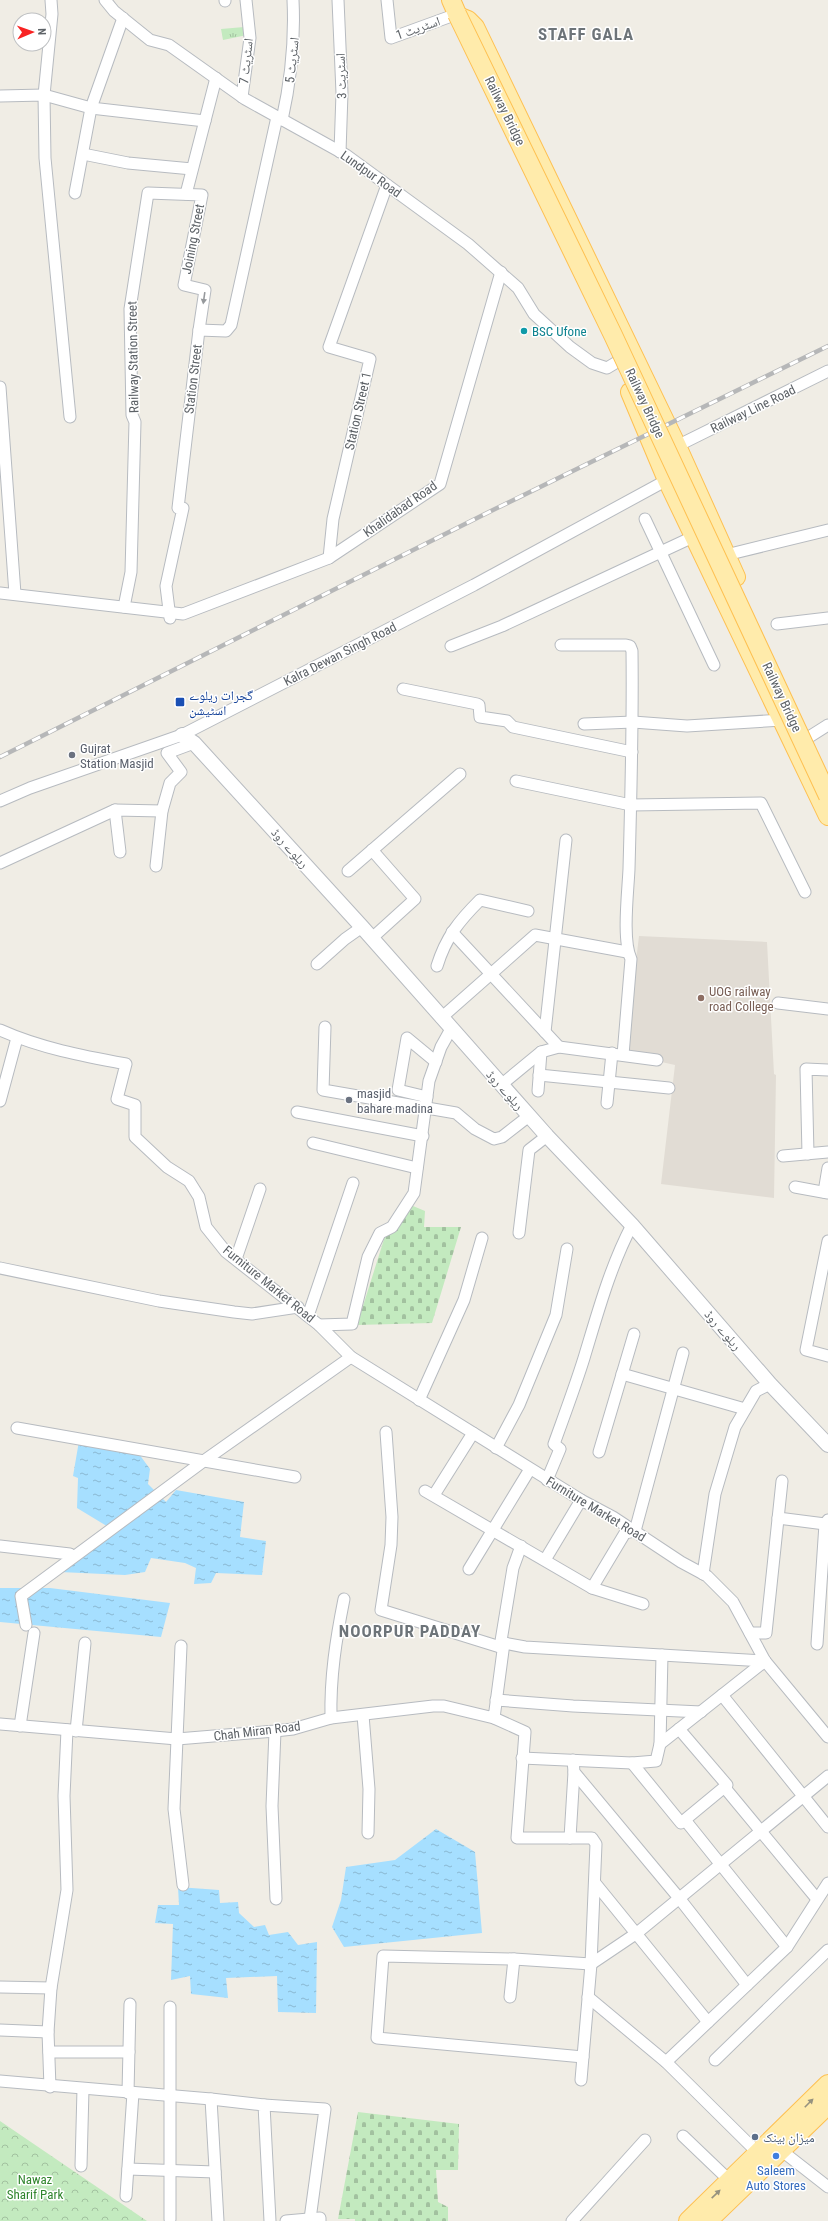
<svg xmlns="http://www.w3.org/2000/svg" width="828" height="2221" viewBox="0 0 828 2221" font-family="'Roboto Condensed','Noto Naskh Arabic',sans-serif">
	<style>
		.education { fill: #e1dcd4 }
		.grass { fill: url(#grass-tufts) }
		.cemetery { fill: url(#cemetery-stones) }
		.park { fill: url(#park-crowns) }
		.water { fill: url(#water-ripples) }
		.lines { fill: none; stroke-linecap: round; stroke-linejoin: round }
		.minor-casing { stroke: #b7bbc0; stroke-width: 13 }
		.tertiary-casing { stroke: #b7bbc0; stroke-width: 16 }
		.primary-casing { stroke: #fec051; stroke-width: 20 }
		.minor { stroke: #fff; stroke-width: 11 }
		.tertiary { stroke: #fff; stroke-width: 14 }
		.primary { stroke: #ffebab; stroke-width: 18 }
		.rail-casing { stroke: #b6b7b8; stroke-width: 4.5 }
		.rail { stroke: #fff; stroke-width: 3; stroke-dasharray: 9; stroke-linecap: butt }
		.primary-bridge-casing { stroke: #fec051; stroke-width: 20; stroke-linecap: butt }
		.primary-bridge { stroke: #ffebab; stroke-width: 18 }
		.oneway { fill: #96999c }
		.oneway2 { fill: #96927f }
		.culture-dot { fill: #0f9aa8; stroke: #fff; stroke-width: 1.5 }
		.transit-dot { fill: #1a4fb4; stroke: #fff; stroke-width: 1.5 }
		.worship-dot { fill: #6b7280; stroke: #fff; stroke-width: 1.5 }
		.education-dot { fill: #8d6e63; stroke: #fff; stroke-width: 1.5 }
		.service-dot { fill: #5c6f8a; stroke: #fff; stroke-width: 1.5 }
		.shop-dot { fill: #3f7fe0; stroke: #fff; stroke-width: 1.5 }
		.labels { text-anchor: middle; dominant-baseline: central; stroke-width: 3; stroke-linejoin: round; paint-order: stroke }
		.street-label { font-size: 13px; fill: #5d6267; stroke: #fff }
		.culture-label { font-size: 13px; fill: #0d838f; stroke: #fff; text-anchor: start }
		.transit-label { font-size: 13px; fill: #164399; stroke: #fff; text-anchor: start }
		.worship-label { font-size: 13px; fill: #5b616d; stroke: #fff; text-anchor: start }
		.education-label { font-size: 13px; fill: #785e54; stroke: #fff; text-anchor: start }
		.service-label { font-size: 13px; fill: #4e5e75; stroke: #fff; text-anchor: start }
		.shop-label { font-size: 13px; fill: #366cbe; stroke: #fff }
		.park-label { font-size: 13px; fill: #30852d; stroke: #fff }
		.district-label { font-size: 17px; font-weight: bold; letter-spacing: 1px; fill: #6d7479; stroke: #fff }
	</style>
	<defs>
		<pattern id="grass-tufts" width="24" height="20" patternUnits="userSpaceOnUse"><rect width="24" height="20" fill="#c3eabf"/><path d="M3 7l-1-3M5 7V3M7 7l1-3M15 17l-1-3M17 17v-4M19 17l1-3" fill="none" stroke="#a2c19f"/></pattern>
		<pattern id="cemetery-stones" width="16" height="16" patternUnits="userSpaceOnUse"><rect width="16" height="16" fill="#c3eabf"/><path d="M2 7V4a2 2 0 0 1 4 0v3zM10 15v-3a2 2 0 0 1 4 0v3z" fill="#a2c19f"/></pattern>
		<pattern id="park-crowns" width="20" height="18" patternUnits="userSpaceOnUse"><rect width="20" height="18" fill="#c3eabf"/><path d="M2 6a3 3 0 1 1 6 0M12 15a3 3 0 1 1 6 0" fill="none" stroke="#a2c19f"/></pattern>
		<pattern id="water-ripples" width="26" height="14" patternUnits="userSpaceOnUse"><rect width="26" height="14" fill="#a6dfff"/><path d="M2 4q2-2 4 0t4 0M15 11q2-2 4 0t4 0" fill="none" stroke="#8ab8d2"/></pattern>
	</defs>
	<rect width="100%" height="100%" fill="#f0ede5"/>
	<path class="education" d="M639,936l128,6 7,132 2,1 -2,123 -113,-14 14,-119 -50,-11z"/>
	<path class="grass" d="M244,27l3,8 -24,5 -2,-11z"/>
	<g class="cemetery">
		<path d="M413,1206l12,5 -1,16h37l-29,96 -75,2 29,-92z"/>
		<path d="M358,2112l101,12 -1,46h-22l2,32 10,5v14h-93v-2h-17z"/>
	</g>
	<path class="park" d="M0,2121l147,100h-147z"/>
	<g class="water">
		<path d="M79,1441l30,9 11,-2 19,6 11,15 -2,15 18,18 10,-12 68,12 -4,35 26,4 -4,34 -46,-2 -5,10 -17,1 2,-16 -11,-5 -34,-5 -6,14 -20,3 -65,-3 55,-41 -38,-23 1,-30 -5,-2z"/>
		<path d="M0,1588h50l120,15 -9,34 -161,-15z"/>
		<path d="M436,1829l39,23 7,81 -138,14 -12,-20 9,-27 5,-33 49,-7z"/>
		<path d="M178,1887l41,3 1,13 18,-1 1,11 15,14 11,-2 4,10 19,-3 10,13 19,-3 -1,71 -38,-1 -1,-36 -51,2 2,20 -37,-4 -1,-18 -19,4 2,-56 -18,-1 3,-18h21z"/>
	</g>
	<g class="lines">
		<defs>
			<g id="minor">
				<path d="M51,0l1,14 -8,81 1,63 25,259"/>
				<path d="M105,0l9,11 36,29 19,5 76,54 101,56 122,89 50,44 16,26 36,33 22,16 15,5 10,-6"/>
				<path d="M225,0v1"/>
				<path d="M338,0l4,93 -2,59"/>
				<path d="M387,0l4,38 66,-24"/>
				<path d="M0,96l44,-1 47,13 114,13"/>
				<path d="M242,97l8,-59 -4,-38"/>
				<path d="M282,120c9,-40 13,-79 11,-120"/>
				<path d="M83,154l45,9 64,6"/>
				<path d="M75,193l16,-85 32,-90"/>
				<path d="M186,194l30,-116"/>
				<path d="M0,387l15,207"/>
				<path d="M677,446l151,-75"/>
				<path d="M645,519l69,146"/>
				<path d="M726,555l102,-25"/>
				<path d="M329,558l4,-39 37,-160 -41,-12 58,-162"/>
				<path d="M0,593l183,21 146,-56 111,-74 61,-212"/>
				<path d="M124,607l7,-35 4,-150 -3,-7 -2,-106 18,-116 54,2 -18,90 21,5 -6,40"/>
				<path d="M170,618l-4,-32 17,-78h-5l21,-178 27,1 5,-6 46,-208"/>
				<path d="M777,624l51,-6"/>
				<path d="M561,645h65l4,1 2,5c1,72 -1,145 -3,218 -1,23 -7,71 2,90l-8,96"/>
				<path d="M451,646l51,-20 193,-90"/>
				<path d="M403,689l74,15 2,1 1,12 27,4 6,6 119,25"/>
				<path d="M584,724l49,-2 54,4 95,-6"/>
				<path d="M809,737l19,-12"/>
				<path d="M516,781l115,24 130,-2 44,89"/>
				<path d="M0,801l30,-13 152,-53 292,-150 193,-105"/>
				<path d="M115,810l5,42"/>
				<path d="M0,863l115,-53 47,1"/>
				<path d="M156,866l6,-55 8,-28 11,-11 -14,-19 27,-10"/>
				<path d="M348,871l112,-97"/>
				<path d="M452,932l107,115"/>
				<path d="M372,938l43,-39 -43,-49"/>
				<path d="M317,964l28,-25 17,-12"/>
				<path d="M437,966c9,-29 22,-45 43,-66l48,11"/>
				<path d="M778,1003l50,6"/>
				<path d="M441,1018l94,-83 92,17"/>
				<path d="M325,1027l-2,63 133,23 19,16 19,10 8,-2 27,-21"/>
				<path d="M0,1030c40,18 83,26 126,34l-9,35 18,6v32l32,30 22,14 10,16 7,30 20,25 93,73 32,32 230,143 32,17 68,45 26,14 26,26 32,59 63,76"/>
				<path d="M545,1032l21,-192"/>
				<path d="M539,1075l130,13"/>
				<path d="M501,1085l40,-33 18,-5 98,13"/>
				<path d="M538,1091l3,-39"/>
				<path d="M427,1097l-29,-7 9,-52 29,24"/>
				<path d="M0,1101l17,-63"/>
				<path d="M607,1103l5,-50"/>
				<path d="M297,1112l126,24"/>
				<path d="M313,1143l104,25"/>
				<path d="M808,1154l-2,-85 22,1"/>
				<path d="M783,1156l45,-4"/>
				<path d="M795,1187l33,6"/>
				<path d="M824,1192l4,-24"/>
				<path d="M519,1233l10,-83 18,-14"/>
				<path d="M828,1241l-22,109 22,6"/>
				<path d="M236,1259l24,-70"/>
				<path d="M0,1268l159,33 75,11 18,2 46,-7"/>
				<path d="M308,1316l45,-133"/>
				<path d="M319,1325l33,-1 16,-67 12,-24 12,-6 22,-34 15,-112 12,-34 10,-18"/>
				<path d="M622,1374l123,35"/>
				<path d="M419,1400l45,-100 18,-62"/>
				<path d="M17,1428l278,49"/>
				<path d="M386,1432l6,85 -1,28 -10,65 119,37 4,-4 21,4 240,14"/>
				<path d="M496,1448l23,-43 37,-90 11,-66"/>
				<path d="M599,1452l35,-118"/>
				<path d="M547,1480l13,-31 -6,-5c10,-28 21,-57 30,-86 14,-46 26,-91 48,-133"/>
				<path d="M425,1491l167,97 51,16"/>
				<path d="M434,1495l39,-62"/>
				<path d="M778,1518l47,6"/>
				<path d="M0,1546l70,8"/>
				<path d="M545,1560l36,-60"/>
				<path d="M469,1569l61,-100"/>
				<path d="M703,1574l12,-80 20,-67 21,-36 14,-7"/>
				<path d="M592,1588l33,-55 10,-2 48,-178"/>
				<path d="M26,1625l-5,-29 184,-136 146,-103"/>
				<path d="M750,1633h16l16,-152"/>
				<path d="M817,1644l8,-120 3,-4"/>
				<path d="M181,1646l-7,163 9,76"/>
				<path d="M500,1647l13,-79 8,-22"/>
				<path d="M722,1695l106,132"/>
				<path d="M496,1700l77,6 128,6"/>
				<path d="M363,1715l6,74 -1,44"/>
				<path d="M331,1718c-1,-41 5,-79 13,-119"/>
				<path d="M494,1718l31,14 -8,106h75l4,6 -5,120 -10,116"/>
				<path d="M0,1724l177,15 98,-8 18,-2 38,-11 102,-12h11l50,12 10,-75"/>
				<path d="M20,1726l14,-93"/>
				<path d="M76,1731l9,-88"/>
				<path d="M275,1731l-3,75 4,93"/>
				<path d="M660,1744l105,-83"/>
				<path d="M522,1758l110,5 24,-2 4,-17 2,-89"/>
				<path d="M573,1760l1,12 105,126 68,87"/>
				<path d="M632,1763l49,60 46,-38 -48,-56"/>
				<path d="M725,1788l92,111"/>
				<path d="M685,1820l102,127"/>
				<path d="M570,1838l4,-66"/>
				<path d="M595,1883l113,139"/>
				<path d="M0,1987l51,1"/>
				<path d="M510,1997l4,-38"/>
				<path d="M588,1997l78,65 92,91"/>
				<path d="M170,2007v212"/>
				<path d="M0,2030l48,2"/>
				<path d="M49,2052h80"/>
				<path d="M583,2057l-206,-19 6,-82 131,3 77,5 46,-31 191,-157"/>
				<path d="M715,2060l113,-110"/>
				<path d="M666,2062l121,-115 41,-64"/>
				<path d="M0,2081l211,18 53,6 6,116"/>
				<path d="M50,2087l-2,-55 3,-44 16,-98 -3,-94 3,-66"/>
				<path d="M128,2093l2,-89"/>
				<path d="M211,2099l7,122"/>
				<path d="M264,2105l61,4 -15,110"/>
				<path d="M683,2136l47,45"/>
				<path d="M782,2151l46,36"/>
				<path d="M81,2166l2,-77"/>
				<path d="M128,2169l87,3"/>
				<path d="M126,2196l7,-103"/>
				<path d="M286,2221l34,-3v3"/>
				<path d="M572,2221l73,-81"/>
			</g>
			<path id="tertiary" d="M182,735l12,8 168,184 185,209 85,89 138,159 58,61"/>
			<g id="primary">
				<path d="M451,0l7,16"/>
				<path d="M458,16l10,4 7,7 202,419 59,131"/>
				<path d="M630,392l37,88 161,336"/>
				<path d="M688,2221l140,-137"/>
				<path d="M708,2221l120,-116"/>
			</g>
		</defs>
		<use href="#minor" class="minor-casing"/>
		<use href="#tertiary" class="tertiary-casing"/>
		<use href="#primary" class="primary-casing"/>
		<use href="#minor" class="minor"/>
		<use href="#tertiary" class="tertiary"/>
		<use href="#primary" class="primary"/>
		<defs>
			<path id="rail" d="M0,757l495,-248 333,-163"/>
		</defs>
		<use href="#rail" class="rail-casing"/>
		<use href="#rail" class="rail"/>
		<defs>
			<path id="primary-bridge" d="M457,14l156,321 215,461"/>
		</defs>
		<use href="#primary-bridge" class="primary-bridge-casing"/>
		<use href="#primary-bridge" class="primary-bridge"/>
	</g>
	<defs><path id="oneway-solid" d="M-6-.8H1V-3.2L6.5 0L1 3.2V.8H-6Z"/></defs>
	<use class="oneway" href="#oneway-solid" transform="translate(204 298) rotate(98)"/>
	<g class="oneway2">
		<use href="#oneway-solid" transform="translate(809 2103) rotate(-45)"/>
		<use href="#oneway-solid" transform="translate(716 2194) rotate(-44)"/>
	</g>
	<circle class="culture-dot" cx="524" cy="331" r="4"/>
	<rect class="transit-dot" x="175" y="697" width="10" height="10" rx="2"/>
	<g class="worship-dot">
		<circle cx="72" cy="755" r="4"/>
		<circle cx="349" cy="1100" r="4"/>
	</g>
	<circle class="education-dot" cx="701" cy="998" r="4"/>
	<circle class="service-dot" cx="755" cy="2137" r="4"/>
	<circle class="shop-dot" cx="776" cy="2156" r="4"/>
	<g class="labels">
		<g class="street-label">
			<text transform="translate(418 28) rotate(-19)">اسٹریٹ 1</text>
			<text transform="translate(292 60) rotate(-84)">اسٹریٹ 5</text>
			<text transform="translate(246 61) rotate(-84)">اسٹریٹ 7</text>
			<text transform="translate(341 76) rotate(-92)">اسٹریٹ 3</text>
			<text transform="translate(505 111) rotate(64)">Railway Bridge</text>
			<text transform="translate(371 174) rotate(35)">Lundpur Road</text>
			<text transform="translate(193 239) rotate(-79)">Joining Street</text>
			<text transform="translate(133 357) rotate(-91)">Railway Station Street</text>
			<text transform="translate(193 379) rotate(-83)">Station Street</text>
			<text transform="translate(645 403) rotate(65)">Railway Bridge</text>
			<text transform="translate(753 409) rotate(-26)">Railway Line Road</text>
			<text transform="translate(358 411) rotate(-77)">Station Street 1</text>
			<text transform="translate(400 509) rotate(-35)">Khalidabad Road</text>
			<text transform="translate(340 654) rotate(-27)">Kalra Dewan Singh Road</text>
			<text transform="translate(782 697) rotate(65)">Railway Bridge</text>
			<text transform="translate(290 848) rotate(48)">ریلوے روڈ</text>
			<text transform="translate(505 1090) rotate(48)">ریلوے روڈ</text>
			<text transform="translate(269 1284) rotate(39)">Furniture Market Road</text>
			<text transform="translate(723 1330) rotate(49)">ریلوے روڈ</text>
			<text transform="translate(596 1509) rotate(31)">Furniture Market Road</text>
			<text transform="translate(257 1731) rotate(-7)">Chah Miran Road</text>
		</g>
		<g class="culture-label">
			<text x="532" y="331">BSC Ufone</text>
		</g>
		<g class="transit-label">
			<text x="189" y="695">گجرات ریلوے<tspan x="189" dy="15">اسٹیشن</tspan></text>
		</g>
		<g class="worship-label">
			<text x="80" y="748">Gujrat<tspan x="80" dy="15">Station Masjid</tspan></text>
			<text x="357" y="1093">masjid<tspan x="357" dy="15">bahare madina</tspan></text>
		</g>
		<g class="education-label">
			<text x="709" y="991">UOG railway<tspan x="709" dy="15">road College</tspan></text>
		</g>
		<g class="service-label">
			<text x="763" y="2137">میزان بینک</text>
		</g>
		<g class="shop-label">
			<text x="776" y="2170">Saleem<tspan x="776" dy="15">Auto Stores</tspan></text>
		</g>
		<g class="park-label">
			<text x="35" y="2179">Nawaz<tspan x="35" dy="15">Sharif Park</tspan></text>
		</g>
		<g class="district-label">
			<text x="586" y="34">STAFF GALA</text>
			<text x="410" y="1631">NOORPUR PADDAY</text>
		</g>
	</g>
	<g transform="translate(32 32) rotate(88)"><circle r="19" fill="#ffffff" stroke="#bec0c2"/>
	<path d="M0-3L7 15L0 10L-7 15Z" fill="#f82323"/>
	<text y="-6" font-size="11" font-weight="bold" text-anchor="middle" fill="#5d6267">N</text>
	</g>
</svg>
